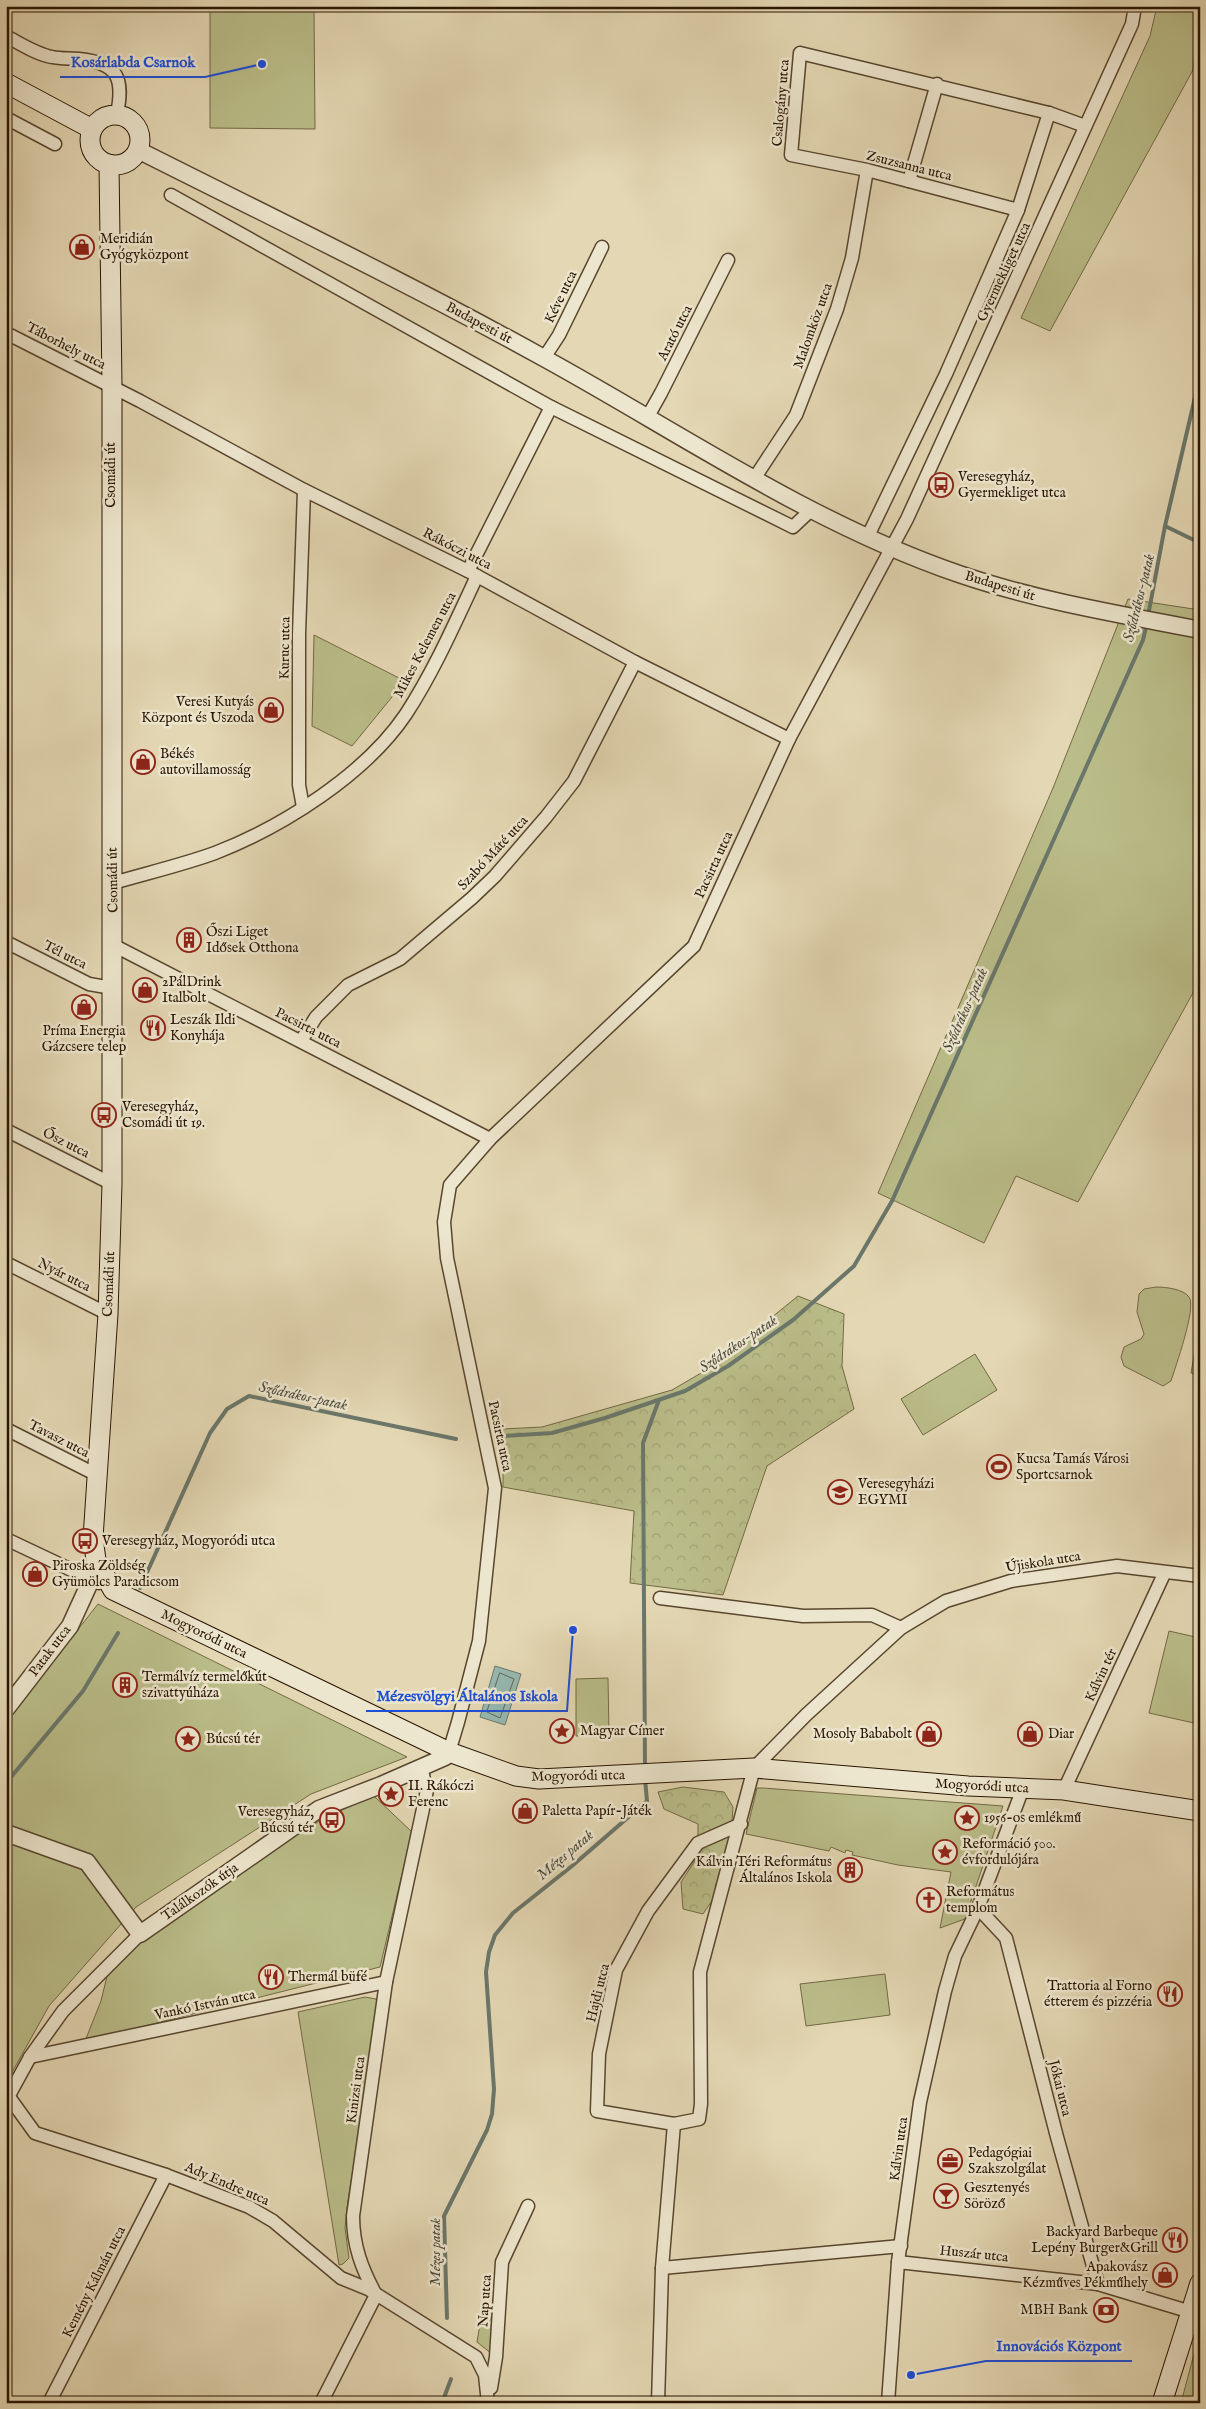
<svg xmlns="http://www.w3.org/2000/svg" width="1206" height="2409" viewBox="0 0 1206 2409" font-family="'IM FELL English',serif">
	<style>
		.green { fill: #babd89; stroke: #726945 }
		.forest { fill: url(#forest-crowns); stroke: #726945 }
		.water { fill: #96b9b2; stroke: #6a776b }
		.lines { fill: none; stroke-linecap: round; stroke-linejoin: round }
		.shore { stroke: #60675a; stroke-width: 1 }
		.stream { stroke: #6a776b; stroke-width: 4 }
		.minor-casing { stroke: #58462e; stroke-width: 15 }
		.tertiary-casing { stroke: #58462e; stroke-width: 19 }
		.secondary-casing { stroke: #291501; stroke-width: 21 }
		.minor { stroke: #ede6ce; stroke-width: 12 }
		.tertiary { stroke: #ede6ce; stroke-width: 16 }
		.secondary { stroke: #ede6ce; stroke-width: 19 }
		.labels { text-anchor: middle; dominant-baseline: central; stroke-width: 5; stroke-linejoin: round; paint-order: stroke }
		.street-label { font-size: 14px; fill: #291501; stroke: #ede6ce }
		.poi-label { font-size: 14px; fill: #291501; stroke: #ede6ce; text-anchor: start }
		.water-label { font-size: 15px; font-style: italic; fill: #4f4e3f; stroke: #ede6ce }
		.leader { fill: none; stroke: #1d4ed8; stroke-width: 2 }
		.callout-dot { fill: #1d4ed8; stroke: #ede6ce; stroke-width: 2 }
		.callout-label { font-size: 15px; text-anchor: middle; font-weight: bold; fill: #1d4ed8; stroke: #ede6ce; stroke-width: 5; stroke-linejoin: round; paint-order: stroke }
	</style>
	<defs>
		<pattern id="forest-crowns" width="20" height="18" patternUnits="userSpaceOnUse" patternTransform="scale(1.25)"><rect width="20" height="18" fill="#babd89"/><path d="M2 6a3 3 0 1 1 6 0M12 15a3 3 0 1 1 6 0" fill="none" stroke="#a0a274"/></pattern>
	</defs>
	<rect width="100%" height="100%" fill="#e4d8b4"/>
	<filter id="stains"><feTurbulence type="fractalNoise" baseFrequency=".004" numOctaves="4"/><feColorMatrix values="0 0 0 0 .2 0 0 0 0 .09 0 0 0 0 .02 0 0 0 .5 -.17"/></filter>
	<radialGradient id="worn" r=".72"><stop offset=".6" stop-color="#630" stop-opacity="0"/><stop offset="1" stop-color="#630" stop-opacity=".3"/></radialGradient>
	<g class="green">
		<path d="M1157,6h43l-7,64 -143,261 -29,-13 129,-282z"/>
		<path d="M210,9l104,2 1,118 -105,-1z"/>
		<path d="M1128,599l72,11v370l-122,222 -62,-26 -32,67 -106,-50 175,-405z"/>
		<path d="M314,635l91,46 -53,65 -40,-20z"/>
		<path d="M1156,1287c10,0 27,2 33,10 8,10 -14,71 -18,84l-8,5 -39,-20 -3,-9 3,-10 17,-8 3,-5 -7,-22 2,-18 5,-5z"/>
		<path d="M1197,1338l3,1v36l-9,-2z"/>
		<path d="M975,1354l22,36 -74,45 -22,-36z"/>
		<path d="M98,1604l309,153 -96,37 -175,113 -87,99 -43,77v-362z"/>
		<path d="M1169,1631l31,7v59l-6,26 -45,-10z"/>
		<path d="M608,1678l1,57 -33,1v-57z"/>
		<path d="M757,1788h6l240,18 -38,113 -25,9 11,-56 -53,-7 -46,-10 1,-3 -7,-2 -1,3 -14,-6 -2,4 -83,-17z"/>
		<path d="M374,1796l38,36 -32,135 -295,74 16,-40 6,-25 33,-42 184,-116z"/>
		<path d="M885,1974l5,41 -84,11 -6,-42z"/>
		<path d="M365,1997l11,2 2,7 -31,202 -2,20 4,30 -6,6 -4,1 -41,-253z"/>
		<path d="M481,2318h12l-1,36 -15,-12z"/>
		<path d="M1200,2331v72h-19z"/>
	</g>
	<g class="forest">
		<path d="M798,1296l46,18 -2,52 12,43 -87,57 -44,129 -93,-12 4,-72 -131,-24v-58l39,-2 130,-37 36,-21z"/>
		<path d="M683,1787l41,5 9,15 -3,42 -12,43 -15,22 -20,-5 -2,-27 17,-26v-32l-34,-15 -6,-17z"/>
	</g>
	<path class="water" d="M495,1666l26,8 -16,51 -25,-8z"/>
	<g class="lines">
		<path class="shore" d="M500,1673l14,6 -14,39 -13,-6z"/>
		<g class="stream">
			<path d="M1165,526l35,17"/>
			<path d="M1148,616l17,-90 35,-150"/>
			<path d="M502,1436l50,-3 53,-15 80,-27 43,-25 65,-46 61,-54 38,-65 251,-561 4,-17"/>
			<path d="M140,1588l70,-155 17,-24 22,-13 207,43"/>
			<path d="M645,1767l-2,-324 16,-43"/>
			<path d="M6,1783l77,-92 35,-58"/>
			<path d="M447,2318l-3,-102 43,-86 5,-16 2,-25 -8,-117 3,-20 6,-17 18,-22 59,-47 75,-65 -2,-22"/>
			<path d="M442,2403l9,-24"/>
		</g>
		<defs>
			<g id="minor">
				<path d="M6,36c15,8 30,18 46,21 9,2 18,1 27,2 40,4 45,20 38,55"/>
				<path d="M6,118l49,26"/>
				<path d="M909,181l28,-97"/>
				<path d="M171,195l380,212 242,120 19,-18"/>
				<path d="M1018,210l-151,-40 -76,-15 9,-102 249,60 36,13"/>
				<path d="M6,333l134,68 164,89 164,81 167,91 154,77"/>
				<path d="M544,358l15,-23 43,-88"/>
				<path d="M647,418l14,-25 67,-133"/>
				<path d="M754,479l42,-64 41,-106 15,-51 15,-88"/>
				<path d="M868,536l78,-162 72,-164 31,-97"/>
				<path d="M468,571l83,-164"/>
				<path d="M303,807l-4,-22v-151l5,-144"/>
				<path d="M113,883c34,-10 69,-18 102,-30 67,-26 150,-78 191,-139 28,-43 49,-91 71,-138"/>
				<path d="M6,942l83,42 23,4"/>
				<path d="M113,945l377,194"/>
				<path d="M301,1041l15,-24 32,-32 52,-26 72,-61 23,-22 51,-59 28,-36 61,-119"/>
				<path d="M6,1130l106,54"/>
				<path d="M6,1263l102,51"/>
				<path d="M6,1429l93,47"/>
				<path d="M6,1539l93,44"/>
				<path d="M660,1598l143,18 69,-1 29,13"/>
				<path d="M445,1757l4,-5 9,-30 21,-81 16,-153 -48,-230 -3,-36 6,-37 40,-46 204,-193 95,-207 118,-220 225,-495 3,-18"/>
				<path d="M1064,1790l100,-216"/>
				<path d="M741,1824l-43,19 -50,68 -32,59 -17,84 -2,57 77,13 25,-5 2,-15 -1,-132 54,-204 52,-53 95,-87 45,-27 65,-20 106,-15 83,10"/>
				<path d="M978,1908l28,30 51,199 41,147"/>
				<path d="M30,2057l356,-75"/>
				<path d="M9,2097l26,36 131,42 83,32 24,14 68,57 27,11 108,68 9,18 3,28"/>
				<path d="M6,2101l24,-44 33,-46 77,-77"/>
				<path d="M898,2262l200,22 93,28"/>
				<path d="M662,2268l239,-22"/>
				<path d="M376,2295c-14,-26 -23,-49 -23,-79l33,-234 41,-192 -6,-22"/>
				<path d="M491,2388l5,-31 6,-95 26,-56"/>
				<path d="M49,2403l117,-228"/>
				<path d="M321,2403l55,-108"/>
				<path d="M658,2403l4,-135 12,-144"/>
				<path d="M888,2403l10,-141 22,-160 25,-111 10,-35 23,-48 45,-120"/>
			</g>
			<g id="tertiary">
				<path d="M138,150c135,68 272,134 404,207 137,75 268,166 417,217 79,27 160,40 241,56"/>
				<path d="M6,1709l64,-83 21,-46"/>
				<path d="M6,1833l81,29 53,72 179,-125 62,-24 64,-28"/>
			</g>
			<g id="secondary">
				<path d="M6,83l86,46"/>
				<circle cx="115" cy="140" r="25"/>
				<path d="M109,164l3,222v798l-4,130 -15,224 3,22 17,30 336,162 67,24 23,3 215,-11 214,18 96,4 136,21"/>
				<path d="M1162,2403l38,-120"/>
			</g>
		</defs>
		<use href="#minor" class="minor-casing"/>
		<use href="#tertiary" class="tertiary-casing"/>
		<use href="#secondary" class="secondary-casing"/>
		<use href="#minor" class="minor"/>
		<use href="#tertiary" class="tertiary"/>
		<use href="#secondary" class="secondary"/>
	</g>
	<defs>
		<symbol id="shop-ring" viewBox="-11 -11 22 22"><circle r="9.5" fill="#ede6ce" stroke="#8f2418" stroke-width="1.5"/><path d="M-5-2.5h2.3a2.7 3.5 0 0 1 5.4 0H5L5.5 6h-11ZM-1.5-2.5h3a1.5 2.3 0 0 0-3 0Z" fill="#8f2418"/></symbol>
		<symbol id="bus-ring" viewBox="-11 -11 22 22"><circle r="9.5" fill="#ede6ce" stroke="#8f2418" stroke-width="1.5"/><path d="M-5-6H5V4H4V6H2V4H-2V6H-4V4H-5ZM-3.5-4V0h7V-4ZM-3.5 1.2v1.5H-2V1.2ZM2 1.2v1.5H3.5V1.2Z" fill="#8f2418"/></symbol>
		<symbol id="building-ring" viewBox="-11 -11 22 22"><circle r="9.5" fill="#ede6ce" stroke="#8f2418" stroke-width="1.5"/><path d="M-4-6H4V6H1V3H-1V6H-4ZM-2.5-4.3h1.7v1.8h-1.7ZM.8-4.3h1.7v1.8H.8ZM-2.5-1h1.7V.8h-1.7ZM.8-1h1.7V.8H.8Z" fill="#8f2418"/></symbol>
		<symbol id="restaurant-ring" viewBox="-11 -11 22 22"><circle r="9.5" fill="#ede6ce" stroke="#8f2418" stroke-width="1.5"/><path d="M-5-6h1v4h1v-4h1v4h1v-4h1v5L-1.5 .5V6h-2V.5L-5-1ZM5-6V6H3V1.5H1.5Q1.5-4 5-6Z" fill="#8f2418"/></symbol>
		<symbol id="stadium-ring" viewBox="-11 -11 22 22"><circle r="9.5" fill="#ede6ce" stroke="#8f2418" stroke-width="1.5"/><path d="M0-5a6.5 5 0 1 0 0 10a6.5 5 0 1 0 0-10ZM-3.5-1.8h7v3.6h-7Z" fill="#8f2418"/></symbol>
		<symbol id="school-ring" viewBox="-11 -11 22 22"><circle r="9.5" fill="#ede6ce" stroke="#8f2418" stroke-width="1.5"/><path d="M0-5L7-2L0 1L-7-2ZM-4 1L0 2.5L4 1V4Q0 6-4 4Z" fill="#8f2418"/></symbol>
		<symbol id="sight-ring" viewBox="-11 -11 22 22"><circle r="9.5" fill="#ede6ce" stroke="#8f2418" stroke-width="1.5"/><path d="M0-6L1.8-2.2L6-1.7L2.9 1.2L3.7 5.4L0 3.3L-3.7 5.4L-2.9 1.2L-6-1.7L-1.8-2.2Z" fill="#8f2418"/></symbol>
		<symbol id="church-ring" viewBox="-11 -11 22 22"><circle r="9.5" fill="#ede6ce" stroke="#8f2418" stroke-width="1.5"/><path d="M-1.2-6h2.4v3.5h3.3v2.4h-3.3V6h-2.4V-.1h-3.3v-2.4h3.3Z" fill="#8f2418"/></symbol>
		<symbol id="office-ring" viewBox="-11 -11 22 22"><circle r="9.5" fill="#ede6ce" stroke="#8f2418" stroke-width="1.5"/><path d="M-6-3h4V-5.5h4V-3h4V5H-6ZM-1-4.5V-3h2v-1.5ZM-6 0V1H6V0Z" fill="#8f2418"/></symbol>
		<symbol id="bar-ring" viewBox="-11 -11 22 22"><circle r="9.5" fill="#ede6ce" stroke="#8f2418" stroke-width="1.5"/><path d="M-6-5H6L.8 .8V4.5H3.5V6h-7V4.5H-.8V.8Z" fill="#8f2418"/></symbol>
		<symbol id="bank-ring" viewBox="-11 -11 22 22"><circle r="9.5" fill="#ede6ce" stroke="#8f2418" stroke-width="1.5"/><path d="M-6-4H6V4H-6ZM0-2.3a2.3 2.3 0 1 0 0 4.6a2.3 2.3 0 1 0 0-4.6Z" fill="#8f2418"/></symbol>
	</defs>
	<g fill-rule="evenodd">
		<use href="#shop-ring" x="68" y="233" width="28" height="28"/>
		<use href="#bus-ring" x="927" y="471" width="28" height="28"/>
		<use href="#shop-ring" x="257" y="696" width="28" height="28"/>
		<use href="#shop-ring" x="129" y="748" width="28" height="28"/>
		<use href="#building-ring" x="175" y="926" width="28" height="28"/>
		<use href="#shop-ring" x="131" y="976" width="28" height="28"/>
		<use href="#shop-ring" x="70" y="993" width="28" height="28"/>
		<use href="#restaurant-ring" x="139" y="1014" width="28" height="28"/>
		<use href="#bus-ring" x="90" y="1101" width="28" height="28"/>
		<use href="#stadium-ring" x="985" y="1453" width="28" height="28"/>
		<use href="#school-ring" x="826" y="1478" width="28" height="28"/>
		<use href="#bus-ring" x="71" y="1527" width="28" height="28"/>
		<use href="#shop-ring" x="21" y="1560" width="28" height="28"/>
		<use href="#building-ring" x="111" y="1671" width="28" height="28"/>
		<use href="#sight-ring" x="548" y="1717" width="28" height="28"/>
		<use href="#shop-ring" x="915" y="1720" width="28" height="28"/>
		<use href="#shop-ring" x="1016" y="1720" width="28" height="28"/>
		<use href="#sight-ring" x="174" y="1725" width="28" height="28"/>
		<use href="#sight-ring" x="377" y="1780" width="28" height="28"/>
		<use href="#shop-ring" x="511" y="1797" width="28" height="28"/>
		<use href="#sight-ring" x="953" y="1804" width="28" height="28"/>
		<use href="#bus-ring" x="318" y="1806" width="28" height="28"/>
		<use href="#sight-ring" x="931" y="1838" width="28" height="28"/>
		<use href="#building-ring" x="836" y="1856" width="28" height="28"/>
		<use href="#church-ring" x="915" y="1886" width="28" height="28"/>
		<use href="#restaurant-ring" x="257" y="1963" width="28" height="28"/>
		<use href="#restaurant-ring" x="1156" y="1980" width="28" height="28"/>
		<use href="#office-ring" x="936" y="2147" width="28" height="28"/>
		<use href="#bar-ring" x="932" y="2182" width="28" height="28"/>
		<use href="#restaurant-ring" x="1161" y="2226" width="28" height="28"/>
		<use href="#shop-ring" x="1151" y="2261" width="28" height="28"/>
		<use href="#bank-ring" x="1092" y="2296" width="28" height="28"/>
	</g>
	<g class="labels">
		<g class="street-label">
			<text transform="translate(781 103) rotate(-85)">Csalogány utca</text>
			<text transform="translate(909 166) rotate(14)">Zsuzsanna utca</text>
			<text transform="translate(1004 272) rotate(-65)">Gyermekliget utca</text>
			<text transform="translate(561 297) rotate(-64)">Kéve utca</text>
			<text transform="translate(479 323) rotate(28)">Budapesti út</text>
			<text transform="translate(813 326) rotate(-70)">Malomköz utca</text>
			<text transform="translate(675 333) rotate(-63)">Arató utca</text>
			<text transform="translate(66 346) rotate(27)">Táborhely utca</text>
			<text transform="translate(111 475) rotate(-90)">Csomádi út</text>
			<text transform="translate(457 549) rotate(27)">Rákóczi utca</text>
			<text transform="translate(1000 586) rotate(17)">Budapesti út</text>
			<text transform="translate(425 645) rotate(-62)">Mikes Kelemen utca</text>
			<text transform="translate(285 648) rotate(-89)">Kuruc utca</text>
			<text transform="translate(493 853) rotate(-47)">Szabó Máté utca</text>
			<text transform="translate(714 865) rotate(-65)">Pacsirta utca</text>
			<text transform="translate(113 880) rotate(-91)">Csomádi út</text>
			<text transform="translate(65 955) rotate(27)">Tél utca</text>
			<text transform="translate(308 1028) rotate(27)">Pacsirta utca</text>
			<text transform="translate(66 1143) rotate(27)">Ősz utca</text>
			<text transform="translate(64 1275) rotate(27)">Nyár utca</text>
			<text transform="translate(109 1284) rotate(-88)">Csomádi út</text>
			<text transform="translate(500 1436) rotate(78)">Pacsirta utca</text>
			<text transform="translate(59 1439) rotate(27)">Tavasz utca</text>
			<text transform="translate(1043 1562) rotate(-9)">Újiskola utca</text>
			<text transform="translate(204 1634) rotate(26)">Mogyoródi utca</text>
			<text transform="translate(50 1651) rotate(-53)">Patak utca</text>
			<text transform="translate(1101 1675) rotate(-65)">Kálvin tér</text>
			<text transform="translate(578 1776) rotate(-1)">Mogyoródi utca</text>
			<text transform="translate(982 1786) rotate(3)">Mogyoródi utca</text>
			<text transform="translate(200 1892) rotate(-35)">Találkozók útja</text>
			<text transform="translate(598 1993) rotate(-76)">Hajdi utca</text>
			<text transform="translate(205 2005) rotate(-12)">Vankó István utca</text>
			<text transform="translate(1060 2088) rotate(76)">Jókai utca</text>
			<text transform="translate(356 2090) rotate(-82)">Kinizsi utca</text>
			<text transform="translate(899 2149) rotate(-82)">Kálvin utca</text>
			<text transform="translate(227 2184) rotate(23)">Ady Endre utca</text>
			<text transform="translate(974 2254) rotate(6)">Huszár utca</text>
			<text transform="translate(94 2282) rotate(-63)">Kemény Kálmán utca</text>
			<text transform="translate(485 2301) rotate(-86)">Nap utca</text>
		</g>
		<g class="poi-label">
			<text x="100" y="239">Meridián<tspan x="100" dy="16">Gyógyközpont</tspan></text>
			<text x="958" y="477">Veresegyház,<tspan x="958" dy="16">Gyermekliget utca</tspan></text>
			<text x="254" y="702" text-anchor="end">Veresi Kutyás<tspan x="254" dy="16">Központ és Uszoda</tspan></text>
			<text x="160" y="754">Békés<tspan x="160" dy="16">autovillamosság</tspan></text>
			<text x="206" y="932">Őszi Liget<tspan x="206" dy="16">Idősek Otthona</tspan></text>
			<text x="162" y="982">2PálDrink<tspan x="162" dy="16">Italbolt</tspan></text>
			<text x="170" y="1020">Leszák Ildi<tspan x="170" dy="16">Konyhája</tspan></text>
			<text x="84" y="1031" text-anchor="middle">Príma Energia<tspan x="84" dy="16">Gázcsere telep</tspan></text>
			<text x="122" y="1107">Veresegyház,<tspan x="122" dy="16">Csomádi út 19.</tspan></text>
			<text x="1016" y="1459">Kucsa Tamás Városi<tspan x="1016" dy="16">Sportcsarnok</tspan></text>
			<text x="858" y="1484">Veresegyházi<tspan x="858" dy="16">EGYMI</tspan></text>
			<text x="102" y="1541">Veresegyház, Mogyoródi utca</text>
			<text x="52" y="1566">Piroska Zöldség<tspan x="52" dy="16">Gyümölcs Paradicsom</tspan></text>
			<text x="142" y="1677">Termálvíz termelőkút<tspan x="142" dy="16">szivattyúháza</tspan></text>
			<text x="580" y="1731">Magyar Címer</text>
			<text x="912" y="1734" text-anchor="end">Mosoly Bababolt</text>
			<text x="1048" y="1734">Diar</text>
			<text x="206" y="1739">Búcsú tér</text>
			<text x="408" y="1786">II. Rákóczi<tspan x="408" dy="16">Ferenc</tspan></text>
			<text x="542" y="1811">Paletta Papír-Játék</text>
			<text x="314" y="1812" text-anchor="end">Veresegyház,<tspan x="314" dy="16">Búcsú tér</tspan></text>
			<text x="984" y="1818">1956-os emlékmű</text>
			<text x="962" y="1844">Reformáció 500.<tspan x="962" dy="16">évfordulójára</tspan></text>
			<text x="832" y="1862" text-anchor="end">Kálvin Téri Református<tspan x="832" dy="16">Általános Iskola</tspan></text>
			<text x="946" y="1892">Református<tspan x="946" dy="16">templom</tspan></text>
			<text x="288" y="1977">Thermál büfé</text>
			<text x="1152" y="1986" text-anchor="end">Trattoria al Forno<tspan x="1152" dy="16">étterem és pizzéria</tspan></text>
			<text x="968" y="2153">Pedagógiai<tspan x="968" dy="16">Szakszolgálat</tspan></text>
			<text x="964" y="2188">Gesztenyés<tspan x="964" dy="16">Söröző</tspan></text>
			<text x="1158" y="2232" text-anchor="end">Backyard Barbeque<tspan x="1158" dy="16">Lepény Burger&amp;Grill</tspan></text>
			<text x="1148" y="2267" text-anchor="end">Apakovász<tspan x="1148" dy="16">Kézműves Pékműhely</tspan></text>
			<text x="1088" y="2310" text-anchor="end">MBH Bank</text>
		</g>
		<g class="water-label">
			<text transform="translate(1139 598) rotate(-76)">Sződrákos-patak</text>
			<text transform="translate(965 1010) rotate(-66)">Sződrákos-patak</text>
			<text transform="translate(738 1344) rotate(-34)">Sződrákos-patak</text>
			<text transform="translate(303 1396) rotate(12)">Sződrákos-patak</text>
			<text transform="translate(565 1855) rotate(-40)">Mézes patak</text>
			<text transform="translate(435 2252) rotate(-90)">Mézes patak</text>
		</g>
	</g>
	<path class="leader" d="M262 64L205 77H60M573 1630L567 1711H366M911 2375L986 2361H1132"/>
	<g class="callout-dot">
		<circle cx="262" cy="64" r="5"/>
		<circle cx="573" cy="1630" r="5"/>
		<circle cx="911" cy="2375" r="5"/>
	</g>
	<g class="callout-label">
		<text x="133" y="67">Kosárlabda Csarnok</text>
		<text x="467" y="1701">Mézesvölgyi Általános Iskola</text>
		<text x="1059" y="2351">Innovációs Központ</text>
	</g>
	<rect width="1206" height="2409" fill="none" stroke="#e4d8b4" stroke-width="25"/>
	<rect x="8" y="8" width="1191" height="2394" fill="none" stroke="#291501" stroke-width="2.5"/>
	<rect x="12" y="12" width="1181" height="2384" fill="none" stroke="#291501"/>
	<rect width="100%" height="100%" filter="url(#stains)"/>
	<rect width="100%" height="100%" fill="url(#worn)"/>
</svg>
